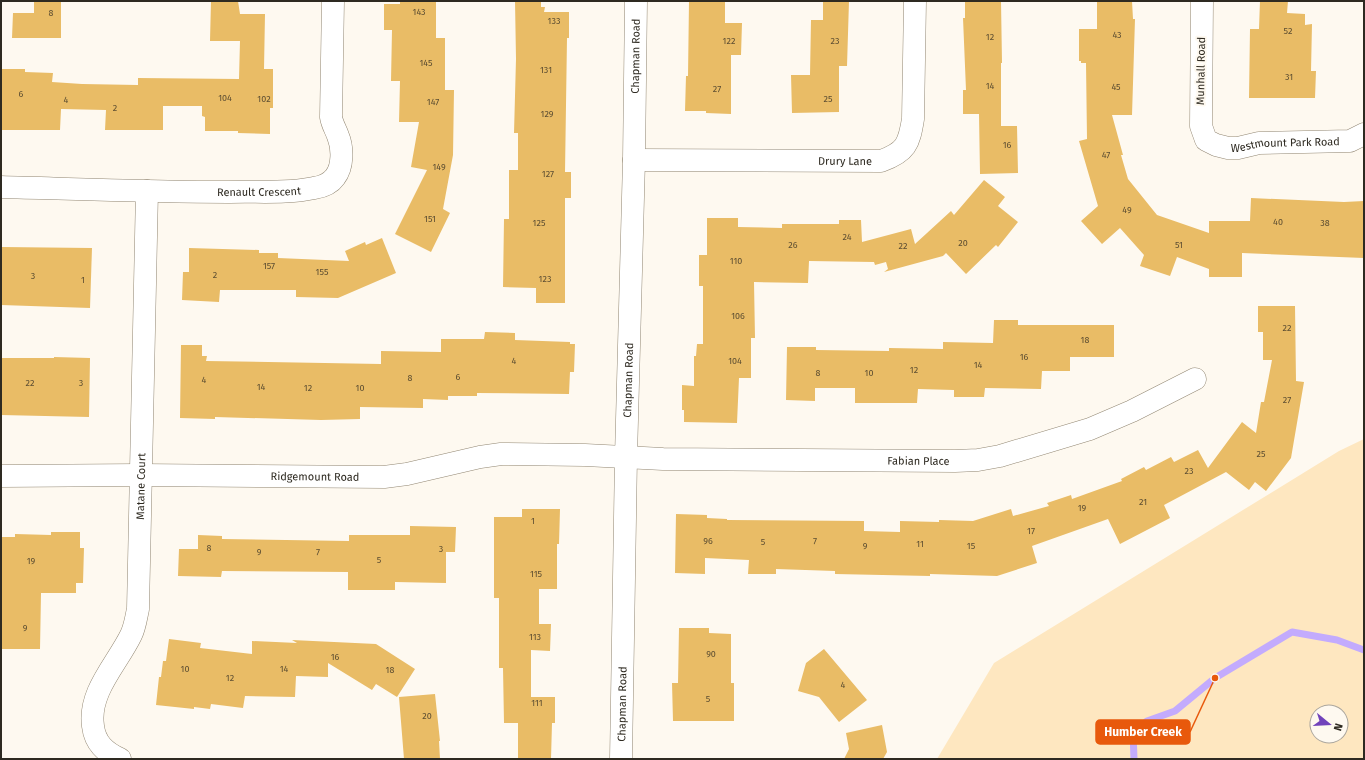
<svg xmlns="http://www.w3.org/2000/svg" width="1365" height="760" viewBox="0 0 1365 760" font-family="'Fira Sans',sans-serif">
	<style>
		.green { fill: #fee7c0; fill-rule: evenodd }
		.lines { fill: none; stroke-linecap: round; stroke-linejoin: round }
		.stream { stroke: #c3abfd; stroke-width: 7 }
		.building { fill: #e9bc66 }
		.minor-casing { stroke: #928773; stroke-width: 23 }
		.minor { stroke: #fff; stroke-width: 22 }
		.labels { text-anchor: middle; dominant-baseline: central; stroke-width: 4; stroke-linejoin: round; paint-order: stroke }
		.number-label { font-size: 9px; fill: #5d4e32 }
		.street-label { font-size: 11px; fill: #2e2a21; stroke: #fef9f0 }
		.leader { fill: none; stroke: #e8590c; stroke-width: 1.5 }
		.callout-dot { fill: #e8590c; stroke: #fef9f0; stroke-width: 1.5 }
		.callout { fill: #e8590c; stroke: #e8590c; stroke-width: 1.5 }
		.callout-label { font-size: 12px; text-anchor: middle; font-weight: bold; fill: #fff }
	</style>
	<rect width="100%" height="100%" fill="#fef9f0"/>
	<path class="green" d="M1364,439v320h-427l57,-96 345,-212zM1317,712h24v24h-24z"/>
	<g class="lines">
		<path class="stream" d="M1134,759l-1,-27 14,-11 28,-10 40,-33 77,-46 45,8 27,10"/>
	</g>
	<g class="building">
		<path d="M34,1h27v37h-49l1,-25h21z"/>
		<path d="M211,1h27l2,13h25l-1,55h9v39h-3v26l-32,-1v-2h-33v-14l-3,-1v-10h-39v24h-58l1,-20 -45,-1 -1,21h-59v-61h24v3l28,1 -1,9 30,2 56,1v-7l101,1 1,-38h-30z"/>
		<path d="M400,1h36v37h9v52h9l-1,65 -10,54 7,4 -19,39 -36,-18 32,-64 -16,-3 8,-45h-20l1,-41h-9l1,-51h-8v-26h16z"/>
		<path d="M515,1h26v6h4l-1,5h25v26h-2l-2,134h6v26h-6v105h-29v-15l-33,-1 1,-68h5v-49h9v-37h-4l2,-74z"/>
		<path d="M689,1h36v22h17l-1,32h-10v59l-25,-1v-2h-21l1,-35h2z"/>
		<path d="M823,1h26l-2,65h-8v46l-47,1 -1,-38h19l1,-55h12z"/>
		<path d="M965,1h36l1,62h-1v63h16l1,47 -38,1 -1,-60h-16v-24h3l-3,-72h2z"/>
		<path d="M1097,1h35l1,18h2l-3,96h-20l11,40h-2l7,24 29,36 52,18v-12h41l1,-23 93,4 20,-1v57l-122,-5v24h-33v-8l-32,-12 -7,19 -30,-10 4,-11 -24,-27 -18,16 -21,-23 17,-15 -19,-65 8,-2 -1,-76h-5v-2h-2v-32h18z"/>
		<path d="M1260,1h28l-1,12 18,1v11l7,-1 -1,47h5l-1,27h-66l1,-69h9z"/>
		<path d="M984,180l21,17 -7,9 20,16 -20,25 -2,-2 -30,29 -20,-21 -3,3 -59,16 4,-3 -2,-7 -11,3 -1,-3 -65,-1 -1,22 -54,-1 1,56h-4v40h-12l-2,45 -53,-1v-12h-2v-25l12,1v-30h2l1,-12h6v-58h-4v-31h8v-37h31v9l44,1v-4h57v-4h22l1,22 49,-13 4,15 36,-33 3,4z"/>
		<path d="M382,238l14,35 -58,25 -42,-1v-7h-76l-1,12 -37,-2 1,-28h6v-24l70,2v3h19v5l71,3 -4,-10 20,-9 1,3z"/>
		<path d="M2,247l90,1 -2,60 -89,-3z"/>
		<path d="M1258,306h37l1,75 8,1 -13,76 -25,33 -11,-9 -6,8 -23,-18 -62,33 6,13 -50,26 -12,-25 -76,27 5,17 -40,13 -67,-2v2l-95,-2v-3l-59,-2v5h-28l1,-14 -44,-2v16l-30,-1 1,-59 31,1v3l20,1v1l137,1v10l36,1v-11l39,1v-2l34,1 38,-12 2,7 36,-10 -2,-3 24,-8 1,4 50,-18 -1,-2 23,-12 2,3 25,-13 3,5 24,-12 10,18 34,-46 14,11 5,-31h3l8,-42h-9v-28h-5z"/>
		<path d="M994,320h24v5h96v32h-44v14h-28l-1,18 -56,-1 -1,9h-30v-7l-36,-1 -1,14h-62v-15h-40v13l-29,-1 1,-53h29v3l73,1v-3l54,1v-7l50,1z"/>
		<path d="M485,332l30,1v7l55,2v2h5l-1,28h-4l-1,22 -92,-1v3h-29v4l-25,-1v9l-63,-1v12l-39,1 -106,-3v2l-35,-1 1,-73h21v11h5l-1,5 175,3v-13l60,1v-13h43z"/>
		<path d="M54,357l36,1 -1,59 -88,-2v-57h53z"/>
		<path d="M522,509h38l-1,35h-2v45h-18v35h12l-1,27 -19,-1v47h24v26h-3l-1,36h-33v-36h-14l-1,-55h-4v-70h-5v-81h28z"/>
		<path d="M410,526l46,1 -1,25h-9v31l-51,-1v8h-47v-18l-126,-1 -1,6 -43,-1 1,-27h19v-14l24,1v3l127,2v-6h61z"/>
		<path d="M51,532h29v16h4l-1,35h-7v10h-35l-1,56h-39v-112h14v-3l36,1z"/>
		<path d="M679,628h30v5l22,1v49h3v38h-61l-1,-38h6z"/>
		<path d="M169,639l32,4 -1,5 52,6v-13l45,2 -5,-3 84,4 39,25 -18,28 -21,-13 -4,6 -44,-27v14l-32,-1 -1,21 -50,-1 -2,12 -32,-4 -1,5 -16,-2v2l-38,-4 3,-28h2l2,-16h3z"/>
		<path d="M824,649l43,51 -28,22 -20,-25 -21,-6 8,-28z"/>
		<path d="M435,694l5,47h-1l1,18h-36l-5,-62z"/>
		<path d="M882,725l5,27 -4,7h-39l5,-10 -3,-16z"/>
	</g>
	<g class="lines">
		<defs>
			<g id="minor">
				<path id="s1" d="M1202,1l-1,125 5,14 10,5 12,3h10l21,-5 91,-2 14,-7"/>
				<path id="s2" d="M634,160l247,1c25,-9 28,-17 32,-42l2,-118"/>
				<path id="s3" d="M1,187c76,2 152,5 228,5 28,-1 58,2 85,-4 7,-1 16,-4 21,-11 8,-10 8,-29 3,-41 -2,-6 -6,-12 -7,-19l2,-116"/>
				<path id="s4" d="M1,476l139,-1 244,2 23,-3 73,-17 21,-3 84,1 78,4 292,2 23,-1 22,-4 90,-27 42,-18 63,-32"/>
				<path id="s5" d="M120,759c-15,-7 -25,-16 -27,-33 -5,-34 24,-62 38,-91 4,-8 5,-17 7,-26l9,-418"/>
				<path id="s6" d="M621,759l5,-302 8,-297 2,-159"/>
			</g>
		</defs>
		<use href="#minor" class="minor-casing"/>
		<use href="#minor" class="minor"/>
	</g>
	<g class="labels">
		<g class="number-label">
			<text x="419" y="12">143</text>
			<text x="51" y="13">8</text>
			<text x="554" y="21">133</text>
			<text x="1288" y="31">52</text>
			<text x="1117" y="35">43</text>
			<text x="990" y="37">12</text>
			<text x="729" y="41">122</text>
			<text x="835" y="41">23</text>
			<text x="426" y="63">145</text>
			<text x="546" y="70">131</text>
			<text x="1289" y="77">31</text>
			<text x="990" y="86">14</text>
			<text x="1116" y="87">45</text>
			<text x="717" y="89">27</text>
			<text x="21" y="94">6</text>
			<text x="225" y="98">104</text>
			<text x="264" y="99">102</text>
			<text x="828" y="99">25</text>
			<text x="66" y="100">4</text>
			<text x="433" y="102">147</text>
			<text x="115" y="108">2</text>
			<text x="547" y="114">129</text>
			<text x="1007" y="145">16</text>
			<text x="1106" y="155">47</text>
			<text x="439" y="167">149</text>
			<text x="548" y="174">127</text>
			<text x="1127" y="210">49</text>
			<text x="430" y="219">151</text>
			<text x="1278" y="222">40</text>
			<text x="539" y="223">125</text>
			<text x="1325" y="223">38</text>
			<text x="847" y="237">24</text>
			<text x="963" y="243">20</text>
			<text x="793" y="245">26</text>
			<text x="1179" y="245">51</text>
			<text x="903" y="246">22</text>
			<text x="736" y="261">110</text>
			<text x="269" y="266">157</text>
			<text x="322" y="272">155</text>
			<text x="215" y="275">2</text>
			<text x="33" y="276">3</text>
			<text x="545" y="279">123</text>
			<text x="83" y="280">1</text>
			<text x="738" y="316">106</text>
			<text x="1287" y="328">22</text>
			<text x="1085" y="340">18</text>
			<text x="1024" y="357">16</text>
			<text x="514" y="361">4</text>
			<text x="735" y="361">104</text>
			<text x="978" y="365">14</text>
			<text x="914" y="370">12</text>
			<text x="818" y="373">8</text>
			<text x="869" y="373">10</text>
			<text x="458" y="377">6</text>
			<text x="410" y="378">8</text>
			<text x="204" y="380">4</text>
			<text x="30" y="383">22</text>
			<text x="81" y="383">3</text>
			<text x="261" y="387">14</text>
			<text x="308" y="388">12</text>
			<text x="360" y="388">10</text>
			<text x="1287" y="400">27</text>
			<text x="1261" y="454">25</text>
			<text x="1189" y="471">23</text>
			<text x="1143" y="502">21</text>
			<text x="1082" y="508">19</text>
			<text x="533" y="521">1</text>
			<text x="1031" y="531">17</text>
			<text x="708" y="541">96</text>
			<text x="815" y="541">7</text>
			<text x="763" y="542">5</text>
			<text x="920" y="544">11</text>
			<text x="865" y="546">9</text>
			<text x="971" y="546">15</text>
			<text x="209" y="548">8</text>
			<text x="441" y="549">3</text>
			<text x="259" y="552">9</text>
			<text x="318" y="552">7</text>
			<text x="379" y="560">5</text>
			<text x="31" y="561">19</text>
			<text x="536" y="574">115</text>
			<text x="25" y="628">9</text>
			<text x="535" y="637">113</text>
			<text x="711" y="654">90</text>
			<text x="335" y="657">16</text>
			<text x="185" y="669">10</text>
			<text x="284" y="669">14</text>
			<text x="390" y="670">18</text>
			<text x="230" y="678">12</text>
			<text x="843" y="685">4</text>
			<text x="708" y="699">5</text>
			<text x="537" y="703">111</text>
			<text x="427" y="716">20</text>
		</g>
		<g class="street-label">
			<text stroke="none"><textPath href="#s6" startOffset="703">Chapman Road</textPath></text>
			<text transform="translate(1201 71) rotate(-89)">Munhall Road</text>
			<text stroke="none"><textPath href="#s1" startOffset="221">Westmount Park Road</textPath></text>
			<text stroke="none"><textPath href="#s2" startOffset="211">Drury Lane</textPath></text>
			<text stroke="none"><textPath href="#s3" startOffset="258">Renault Crescent</textPath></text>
			<text stroke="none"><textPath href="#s6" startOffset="379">Chapman Road</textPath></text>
			<text stroke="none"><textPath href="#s4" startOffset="920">Fabian Place</textPath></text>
			<text stroke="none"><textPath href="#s4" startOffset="314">Ridgemount Road</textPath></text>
			<text stroke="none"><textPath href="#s5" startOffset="295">Matane Court</textPath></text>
			<text stroke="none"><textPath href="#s6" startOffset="55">Chapman Road</textPath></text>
		</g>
	</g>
	<path class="leader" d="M1215 678L1190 732"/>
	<circle class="callout-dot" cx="1215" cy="678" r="4"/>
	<rect class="callout" x="1096" y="720" width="94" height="24" rx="4"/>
	<g class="callout-label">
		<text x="1143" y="736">Humber Creek</text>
	</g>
	<rect width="1365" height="760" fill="none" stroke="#2e2a21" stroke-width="4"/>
	<g transform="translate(1329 724) rotate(108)"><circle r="19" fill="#fef9f0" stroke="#aba69d"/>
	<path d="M0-3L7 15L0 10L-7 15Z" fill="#7143bb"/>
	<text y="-6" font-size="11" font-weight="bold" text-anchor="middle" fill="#2e2a21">N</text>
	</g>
</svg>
